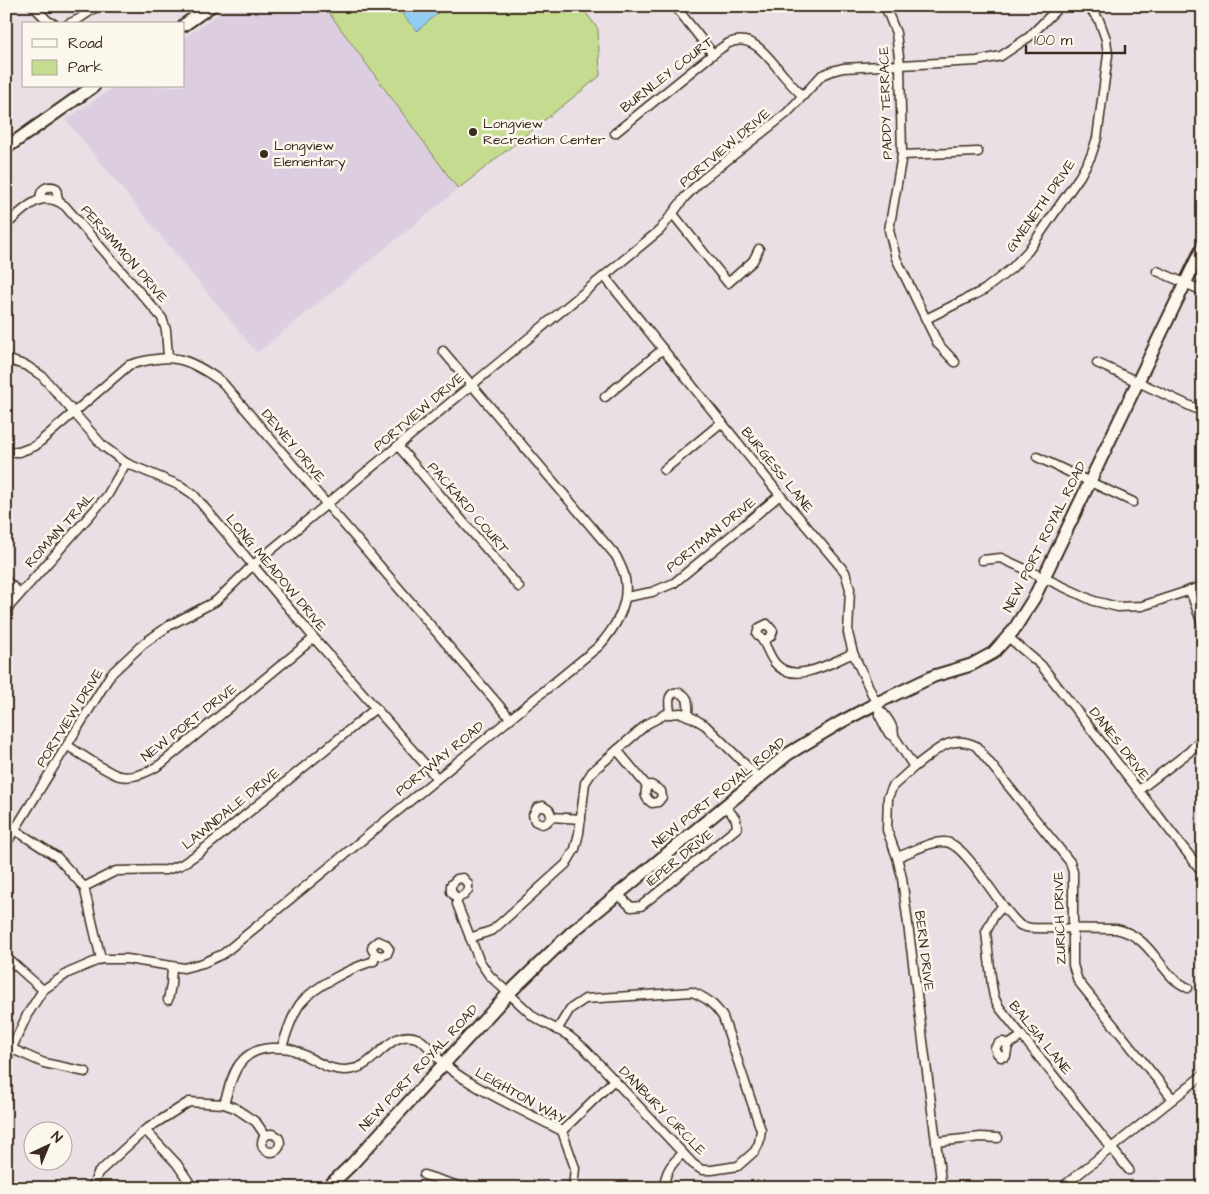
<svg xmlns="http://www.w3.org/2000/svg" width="1209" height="1194" viewBox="0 0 1209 1194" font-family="'Architects Daughter',sans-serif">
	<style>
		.built { fill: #dccee0 }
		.green { fill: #c5db90; stroke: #808257 }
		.water { fill: #94cdf3; stroke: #708c9e }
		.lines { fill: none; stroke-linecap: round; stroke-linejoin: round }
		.street-casing { stroke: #3b2a1e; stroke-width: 11 }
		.secondary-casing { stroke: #3b2a1e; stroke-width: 15 }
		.street { stroke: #fbf7ec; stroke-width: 8 }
		.secondary { stroke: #fbf7ec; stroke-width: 11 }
		.poi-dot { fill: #3b2a1e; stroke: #fbf7ec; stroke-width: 2 }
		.labels { text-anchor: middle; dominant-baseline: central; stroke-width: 5; stroke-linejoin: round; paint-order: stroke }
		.street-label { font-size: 14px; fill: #3b2a1e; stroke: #fbf7ec }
		.poi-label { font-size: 14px; fill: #3b2a1e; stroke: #fbf7ec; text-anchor: start }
	</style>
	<rect width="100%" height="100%" fill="#e9dfe5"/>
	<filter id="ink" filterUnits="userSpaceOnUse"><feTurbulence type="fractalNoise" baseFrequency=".02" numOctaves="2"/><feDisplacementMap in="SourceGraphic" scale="10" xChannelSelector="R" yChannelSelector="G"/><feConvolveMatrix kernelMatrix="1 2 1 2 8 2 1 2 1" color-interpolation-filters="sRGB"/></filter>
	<g filter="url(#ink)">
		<path class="built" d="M230,6h94l134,183 -201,164 -191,-233 49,-34h69v-48z"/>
		<path class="green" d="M324,6h257l17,23 2,47 -142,113z"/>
		<path class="water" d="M411,6h21l6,7 -21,18 -15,-17z"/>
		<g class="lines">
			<defs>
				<g id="street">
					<path d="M33,6l15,15 6,3"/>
					<path d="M675,6l38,48"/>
					<path d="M885,6l11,27 4,32 2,90 -13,75 7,28 42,86 17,18"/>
					<path d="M68,24l9,-4 21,-14"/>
					<path d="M615,133l98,-79c5,-3 10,-8 16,-11 25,-11 41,17 55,33 6,7 12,14 19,20"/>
					<path d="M902,155l76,-3"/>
					<path d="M40,198c1,-10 7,-13 16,-10l2,12"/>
					<path d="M673,214l55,69 25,-22 6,-12"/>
					<path d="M6,225c18,-15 35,-38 59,-19l97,112 4,12 2,27"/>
					<path d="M1157,271l46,20"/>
					<path d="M605,277l175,218 65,77 5,17 -2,44 5,20 26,56"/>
					<path d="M926,319l58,-29 28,-22 16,-17 52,-75 11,-20 6,-18 11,-83 -2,-16 -7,-19 -11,-14"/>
					<path d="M6,359l21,7 15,10 61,70 23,17 55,23 13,9 120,143 123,140"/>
					<path d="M1097,363l106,49"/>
					<path d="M605,397l58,-48"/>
					<path d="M398,446l121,141"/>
					<path d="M6,452h13l16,-6 94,-81c42,-13 58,-8 93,17l288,336"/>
					<path d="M1037,457l96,45"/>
					<path d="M664,470l58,-48"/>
					<path d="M982,560l19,-2 93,43 24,6 24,-1 61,-20"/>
					<path d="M6,581l14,12"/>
					<path d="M1190,590l13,37"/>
					<path d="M626,597l26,-5 22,-9 106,-88"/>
					<path d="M6,610l101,-114 19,-33"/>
					<path d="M1008,637l33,28 162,208"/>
					<path d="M764,641l7,-5 2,-5 -6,-7 -8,4 -2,6c10,9 10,19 18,29 19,23 58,-1 78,-10"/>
					<path d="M879,709c7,6 15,18 15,27l-5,-2 -10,-19z"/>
					<path d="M670,714c0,-5 -2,-13 0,-17 4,-8 14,-4 17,2 2,5 1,12 1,17"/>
					<path d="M894,736l20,31 -21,19 -5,11 -1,33 10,27 5,21 40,310"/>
					<path d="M68,746c10,6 43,29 52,30 15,3 29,-4 41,-12l153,-126"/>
					<path d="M617,750l30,36c-3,8 -2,12 5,17l6,-1 4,-5 -1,-6 -10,-6 -4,1"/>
					<path d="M914,767c21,-15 36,-34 62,-21l94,116 3,10v93l5,16 95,118"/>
					<path d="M1139,790l50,-38 14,-15"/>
					<path d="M552,817l-3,-7 -6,-4 -6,2 -4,7 2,6 7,3 5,-2 5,-5 29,2"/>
					<path d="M15,830l42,27 27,30 17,72"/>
					<path d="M6,844l105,-170 32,-30 27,-19 46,-24 37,-36 407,-335 25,-33 17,-17 85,-67 35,-38 10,-4 11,-3 134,-7 24,-5 28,-19 31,-31"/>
					<path d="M897,857c15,-5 33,-16 48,-15 22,1 55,68 75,83 3,2 7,2 11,3l85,1c29,6 37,28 56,48 4,5 11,8 16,11"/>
					<path d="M84,887l32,-16 50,-1 15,-5 18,-12 177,-145"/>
					<path d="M618,894l13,13 10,-1 96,-78 -1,-9 -11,-13"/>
					<path d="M457,898l7,-3 4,-5v-6l-5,-6 -6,1 -6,6v7l6,6v6l22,56 10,15 45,42 35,19 16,13 108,115 9,6h10l26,-4 17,-15 4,-8 2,-13 -38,-113c-9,-13 -16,-19 -31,-25l-107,7 -15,10 -13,21"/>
					<path d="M1003,906l-9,10 -8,16 6,54 2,11 5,10 130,163"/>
					<path d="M470,938l23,-8 73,-66 9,-15 4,-16 6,-50 7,-11 55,-48 19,-10 15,-1 12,5 12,7 54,53"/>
					<path d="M6,957l37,33"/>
					<path d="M168,1000l3,-15 1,-18"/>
					<path d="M1008,1045l-5,-3 -4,1 -4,5 2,5 4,4 5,-1 2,-11 14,-9"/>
					<path d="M282,1047c5,-15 9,-30 18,-43 14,-18 53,-37 74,-43l1,-7 6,2 6,-2 2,-5 -4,-5 -7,-3 -5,4 -1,4 3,5"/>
					<path d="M12,1049l32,14 42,9"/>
					<path d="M6,1061l21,-46 16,-25 25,-17 33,-14h26l57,9 19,-5 20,-9 376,-308c17,-19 32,-45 25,-72 -2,-6 -5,-12 -8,-18l-173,-205"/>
					<path d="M224,1104c8,-27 13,-54 47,-56 7,0 15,-1 22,2 21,8 36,24 60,19 24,-4 38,-43 66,-30 9,5 16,17 24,24 8,7 19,15 28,20 29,18 61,32 91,48l13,37 -2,20"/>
					<path d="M145,1130l32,34 16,24"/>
					<path d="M562,1131l52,-51"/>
					<circle cx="271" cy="1143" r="9"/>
					<path d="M936,1142l45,-5 17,1"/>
					<path d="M424,1175l41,13"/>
					<path d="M92,1188l6,-15 25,-23 22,-20 44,-28 35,2 11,4 21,14 9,13"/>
					<path d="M664,1188c1,-16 7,-24 18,-34"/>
					<path d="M1061,1188l142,-113"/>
				</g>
				<g id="secondary">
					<path d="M184,25l27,-19"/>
					<path d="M6,148l88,-62"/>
					<path d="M327,1188l25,-24 157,-171 63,-61 216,-178 53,-32 36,-19 57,-27 37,-11 22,-12 20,-22 21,-33 169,-352"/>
				</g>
			</defs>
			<use href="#street" class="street-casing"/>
			<use href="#secondary" class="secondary-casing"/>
			<use href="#street" class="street"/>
			<use href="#secondary" class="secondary"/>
		</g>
	</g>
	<g class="poi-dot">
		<circle cx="473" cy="132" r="5"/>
		<circle cx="264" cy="154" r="5"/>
	</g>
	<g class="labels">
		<g class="street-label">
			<text transform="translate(667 75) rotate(-38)">BURNLEY COURT</text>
			<text transform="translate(886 103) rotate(-92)">PADDY TERRACE</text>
			<text transform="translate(725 148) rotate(-40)">PORTVIEW DRIVE</text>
			<text transform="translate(1041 206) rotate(-55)">GWENETH DRIVE</text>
			<text transform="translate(124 254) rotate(49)">PERSIMMON DRIVE</text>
			<text transform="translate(419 412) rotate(-40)">PORTVIEW DRIVE</text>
			<text transform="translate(293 446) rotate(50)">DEWEY DRIVE</text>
			<text transform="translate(777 470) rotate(51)">BURGESS LANE</text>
			<text transform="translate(468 508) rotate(49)">PACKARD COURT</text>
			<text transform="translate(60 530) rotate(-48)">ROMAIN TRAIL</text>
			<text transform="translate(711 535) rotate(-39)">PORTMAN DRIVE</text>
			<text transform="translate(1045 537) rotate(-63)">NEW PORT ROYAL ROAD</text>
			<text transform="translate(276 573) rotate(50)">LONG MEADOW DRIVE</text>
			<text transform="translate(70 718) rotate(-58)">PORTVIEW DRIVE</text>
			<text transform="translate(189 723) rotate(-38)">NEW PORT DRIVE</text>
			<text transform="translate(1119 744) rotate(52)">DANES DRIVE</text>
			<text transform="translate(440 759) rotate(-39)">PORTWAY ROAD</text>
			<text transform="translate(719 793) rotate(-39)">NEW PORT ROYAL ROAD</text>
			<text transform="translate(231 809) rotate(-39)">LAWNDALE DRIVE</text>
			<text transform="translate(680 858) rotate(-39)">IEPER DRIVE</text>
			<text transform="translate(1060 918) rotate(-92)">ZURICH DRIVE</text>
			<text transform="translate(924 951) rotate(83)">BERN DRIVE</text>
			<text transform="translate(1040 1038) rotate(51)">BALSIA LANE</text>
			<text transform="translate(419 1068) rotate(-47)">NEW PORT ROYAL ROAD</text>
			<text transform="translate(520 1096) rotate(29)">LEIGHTON WAY</text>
			<text transform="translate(662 1111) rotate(46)">DANBURY CIRCLE</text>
		</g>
		<g class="poi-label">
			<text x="483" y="124">Longview<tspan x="483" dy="16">Recreation Center</tspan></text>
			<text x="274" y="146">Longview<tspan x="274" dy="16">Elementary</tspan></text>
		</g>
	</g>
	<rect width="1209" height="1194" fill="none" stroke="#fbf7ec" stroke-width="25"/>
	<rect x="12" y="12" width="1184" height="1169" fill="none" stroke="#3b2a1e" stroke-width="2" filter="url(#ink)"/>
	<rect x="22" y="22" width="162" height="65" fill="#fbf7ec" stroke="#aea59a"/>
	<rect x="32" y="39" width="25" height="8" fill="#fbf7ec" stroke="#aea59a"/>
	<text x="68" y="48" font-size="15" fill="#3b2a1e">Road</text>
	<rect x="32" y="60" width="25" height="15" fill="#c5db90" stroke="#aea59a"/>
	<text x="68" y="72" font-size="15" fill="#3b2a1e">Park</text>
	<g transform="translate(48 1146) rotate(44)"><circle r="24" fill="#fbf7ec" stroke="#aea59a"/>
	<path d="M0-4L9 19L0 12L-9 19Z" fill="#3b2a1e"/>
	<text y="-8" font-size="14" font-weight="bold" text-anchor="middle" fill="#3b2a1e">N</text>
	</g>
	<path d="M1026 45v8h99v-8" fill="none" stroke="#3b2a1e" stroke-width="2.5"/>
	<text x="1034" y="45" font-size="15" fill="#3b2a1e" stroke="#fbf7ec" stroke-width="4" paint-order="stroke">100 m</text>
</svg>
